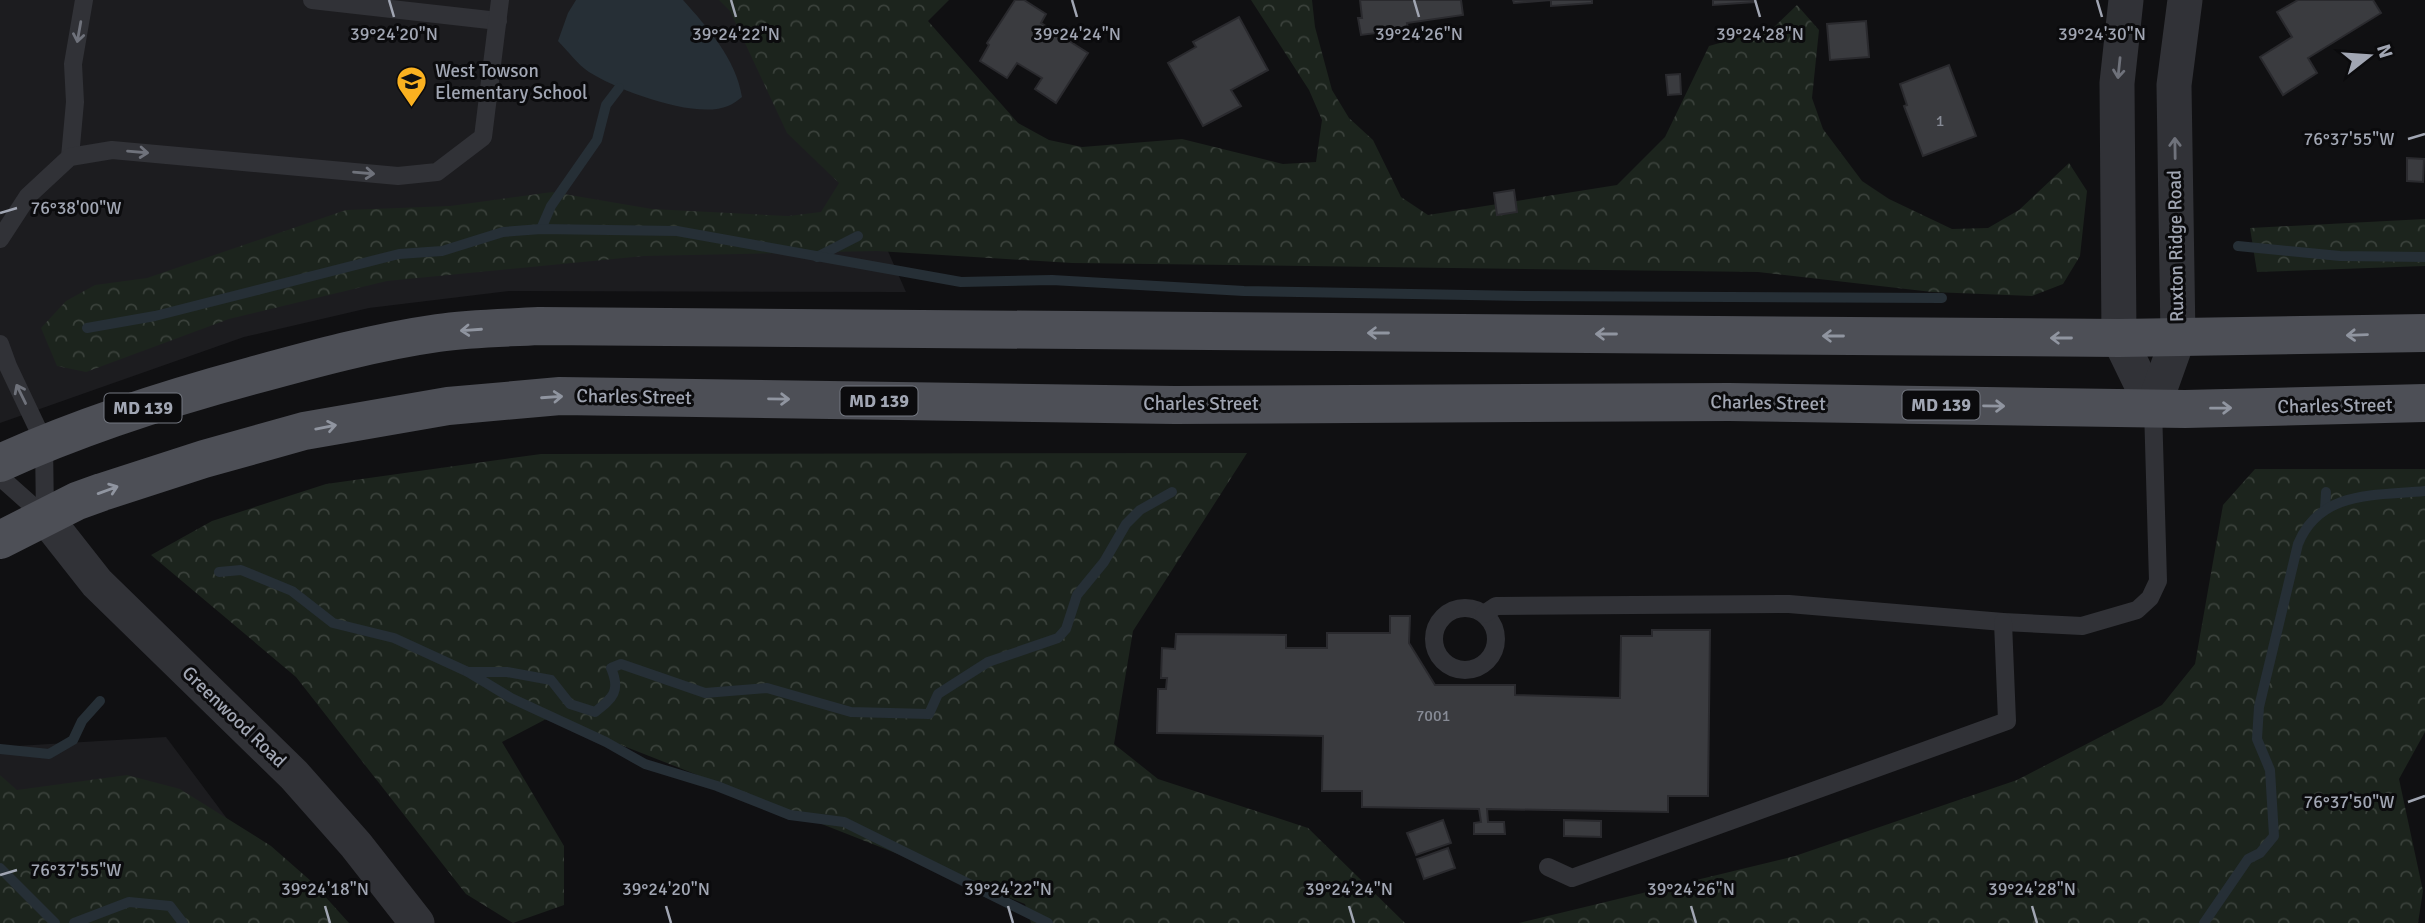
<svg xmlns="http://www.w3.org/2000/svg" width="2425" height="923" viewBox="0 0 2425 923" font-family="Signika,sans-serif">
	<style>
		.built { fill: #1c1c1f }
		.forest { fill: url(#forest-crowns) }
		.water { fill: #262f36 }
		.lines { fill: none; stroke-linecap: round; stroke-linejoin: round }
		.stream { stroke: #262f36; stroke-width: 10 }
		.building { fill: #3a3b3f; stroke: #2a2a2e; stroke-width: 2 }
		.service { stroke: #313237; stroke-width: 18 }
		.minor { stroke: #313237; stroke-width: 35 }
		.primary { stroke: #4d4f56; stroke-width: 38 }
		.oneway { stroke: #6f727b }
		.oneway2 { stroke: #9095a0 }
		.ticks { fill: none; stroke: #a1a6b3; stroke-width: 2.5 }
		.labels { text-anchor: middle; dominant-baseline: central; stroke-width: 6; stroke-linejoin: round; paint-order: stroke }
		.number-label { font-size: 16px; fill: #878b96 }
		.shield { fill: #0b0b0d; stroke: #747881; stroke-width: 2 }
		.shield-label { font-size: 18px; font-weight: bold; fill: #a1a6b3 }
		.poi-label { font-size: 19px; fill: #a1a6b3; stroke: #0b0b0d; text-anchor: start }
		.street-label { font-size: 19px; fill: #a1a6b3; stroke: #0b0b0d }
		.ticks-label { font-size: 18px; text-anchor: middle; fill: #a1a6b3; stroke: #0b0b0d; stroke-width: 6; stroke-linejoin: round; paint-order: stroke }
	</style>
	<defs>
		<pattern id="forest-crowns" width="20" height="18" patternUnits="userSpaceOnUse" patternTransform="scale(1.75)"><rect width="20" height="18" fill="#1c241d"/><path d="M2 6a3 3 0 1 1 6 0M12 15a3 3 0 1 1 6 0" fill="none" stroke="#3a413b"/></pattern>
	</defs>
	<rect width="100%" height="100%" fill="#101012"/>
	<g class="built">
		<path d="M0,0h777l129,292 -397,-1 -140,17 -125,29 -244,86z"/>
		<path d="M166,737l139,186h-305v-176z"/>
	</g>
	<g class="forest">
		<path d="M719,0h230l-21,21 90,102 31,17 33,7 100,-8 101,25 33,-2 6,-42 -13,-30 -58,-90h61l3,27 17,63 17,28 24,22 28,57 27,18 189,-30 48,-48 44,-91 64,-18 24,-23 22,25 -7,68 11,31 39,52 27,18 63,30 36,-1 31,-18 50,-47 18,28 -7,65 -17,28 -31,12 -100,-4 -174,-20 -686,-9 -195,-12 -233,5 -257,25 -158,38 -143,53 -29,-6 -16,-38 25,-27 29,-16 52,-7 199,-68 104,-4 102,-14 100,17 136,7 33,-4 18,-29 -52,-50 -57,-122z"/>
		<path d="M2425,219v47l-168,6 -7,-44z"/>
		<path d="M1247,453l-114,178 -19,113 44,35 150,49 97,95h-374l-6,-19 -475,-187 -48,25 62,104v59l-51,18 -47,-29 -170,-217 -145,-122 61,-34 114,-37 215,-30z"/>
		<path d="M2255,469h170v263l-26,47 24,112 -5,32h-899l276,-67 222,-76 145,-75 33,-41 28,-159z"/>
		<path d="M0,775l17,15 110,-15 53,14 91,57 41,36 37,41h-349z"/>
	</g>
	<path class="water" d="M576,0h107c25,28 53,59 59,97 -4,3 -9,7 -14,9 -32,14 -111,-16 -139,-34 -12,-8 -21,-21 -31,-31l10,-28z"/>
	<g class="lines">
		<g class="stream">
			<path d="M541,229l10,-23 46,-66 9,-35 13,-17"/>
			<path d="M2238,246l102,10 85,1"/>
			<path d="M817,257l41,-21"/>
			<path d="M87,328l68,-12 244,-62 43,-3 61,-19 38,-3 136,2 284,51 91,-2 192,11 281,5 417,2"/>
			<path d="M2325,509l1,-17"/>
			<path d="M219,572l22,-2 51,21 41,32 61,15 74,34 43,26 95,44 39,22 72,22 73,29 54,7 204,101"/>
			<path d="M468,672h39l44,8 19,24 25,8c18,-14 26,-21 16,-44l10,-4 84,29 62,-5 84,24 78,2 9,-20 50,-32 70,-24 8,-9 11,-34 27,-33 22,-38 14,-14 32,-18"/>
			<path d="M0,749l49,5 24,-14 9,-19 18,-20"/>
			<path d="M0,868l55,55"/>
			<path d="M74,923l55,-21 41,4 13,17"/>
			<path d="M2204,923l44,-64 12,-6 14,-17 -4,-66 -13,-31 2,-32 39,-163c22,-54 77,-48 127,-53"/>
		</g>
	</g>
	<g class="building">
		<path d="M1015,0h9l22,14 -5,9 47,30 -32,50 -21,-14 7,-11 -25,-15 -10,15 -27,-17 9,-16 -2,-2z"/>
		<path d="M1360,0h101l2,15 -56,8 1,6 -47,6 -3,-17h4z"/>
		<path d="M1513,0h79v3l-41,3v-6l-37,3z"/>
		<path d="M1713,0h42v2l-42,3z"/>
		<path d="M2298,0h75l8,13 -73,45 9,15 -34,22 -23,-38 32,-20 -15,-25z"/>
		<path d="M1239,17l29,53 -37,20 10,16 -38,20 -35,-63 28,-16 -3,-5z"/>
		<path d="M1866,21l3,36 -39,3 -3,-36z"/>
		<path d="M1949,65l27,71 -53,20 -19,-50 3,-1 -7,-21z"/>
		<path d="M1680,74l1,20 -13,1 -2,-20z"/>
		<path d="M2407,158l17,1 -1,23 -16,-1z"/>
		<path d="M1514,190l3,22 -20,3 -3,-22z"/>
		<path d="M1390,616h20l-1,27 26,42h80v10l105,3 1,-62h31v-6h58l-2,166h-40v16l-181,-3 1,13h16l1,12h-31v-11l7,-1 -2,-13 -117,-2v-16h-40l1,-55 -166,-3 1,-44h8l1,-11h-6l1,-30 13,1 1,-15 110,1v13h41v-15h63z"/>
		<path d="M1443,820l8,23 -35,12 -9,-22z"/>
		<path d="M1564,820l37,1v16l-37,-1z"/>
		<path d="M1448,848l7,20 -31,11 -7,-20z"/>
	</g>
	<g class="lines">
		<g class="service">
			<path d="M312,0l186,21"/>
			<path d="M70,157l5,-55 -2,-38 11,-64"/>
			<path d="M0,239l28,-43 42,-39 42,-7 286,26 39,-4 46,-35 17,-137"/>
			<path d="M0,344l8,22 36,76 1,75"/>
			<path d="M0,477l45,40"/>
			<circle cx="1465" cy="639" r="31"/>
			<path d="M1484,614l12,-8 293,-2 214,18 79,4 55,-16 13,-12 8,-17 -5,-173"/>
			<path d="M1548,867l24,11 435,-157 -4,-99"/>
		</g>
		<g class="minor">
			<path d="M2126,0l-9,83 2,255 34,70"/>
			<path d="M2153,408l25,-70 -4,-253 11,-85"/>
			<path d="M45,517l52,66 197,192 62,70 61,78"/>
		</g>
		<g class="primary">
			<path d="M0,463c81,-37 166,-64 251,-87 62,-17 124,-34 187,-43 33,-5 67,-5 101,-7l1580,12 306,-5"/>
			<path d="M0,540l77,-39 25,-9 102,-33 100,-28 144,-25 112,-10 615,9 554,-3 456,7 240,-6"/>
		</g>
	</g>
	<defs><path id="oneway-shaft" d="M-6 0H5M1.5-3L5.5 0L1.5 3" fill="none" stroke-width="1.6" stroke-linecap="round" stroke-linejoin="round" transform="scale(1.75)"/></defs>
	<g class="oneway">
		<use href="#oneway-shaft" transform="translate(79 32) rotate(100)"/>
		<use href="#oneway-shaft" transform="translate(2119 68) rotate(96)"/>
		<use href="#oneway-shaft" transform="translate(2175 148) rotate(-91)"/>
		<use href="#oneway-shaft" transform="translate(138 152) rotate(5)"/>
		<use href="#oneway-shaft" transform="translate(364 173) rotate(5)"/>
		<use href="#oneway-shaft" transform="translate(21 394) rotate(-116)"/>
	</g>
	<g class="oneway2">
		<use href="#oneway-shaft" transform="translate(471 330) rotate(176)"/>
		<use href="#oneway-shaft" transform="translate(1378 333) rotate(-180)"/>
		<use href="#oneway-shaft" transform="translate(1606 334) rotate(-180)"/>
		<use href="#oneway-shaft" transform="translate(2357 335) rotate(178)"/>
		<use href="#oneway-shaft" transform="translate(1833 336) rotate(-180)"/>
		<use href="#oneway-shaft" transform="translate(2061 338) rotate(-180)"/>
		<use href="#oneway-shaft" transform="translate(552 397) rotate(-4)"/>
		<use href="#oneway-shaft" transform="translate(779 399) rotate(1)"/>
		<use href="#oneway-shaft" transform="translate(1994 406) rotate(1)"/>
		<use href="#oneway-shaft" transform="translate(2221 408) rotate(-1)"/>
		<use href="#oneway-shaft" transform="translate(326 427) rotate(-11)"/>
		<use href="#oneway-shaft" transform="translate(108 490) rotate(-20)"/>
	</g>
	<path class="ticks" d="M389,0l5,17M731,0l5,17M1072,0l5,17M1414,0l5,17M1755,0l5,17M2097,0l5,17M2408,139l17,-5M0,213l17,-5M2408,802l17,-6M0,875l17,-5M325,906l5,17M666,906l5,17M1008,906l5,17M1349,906l5,17M1691,906l5,17M2032,906l5,17"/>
	<defs>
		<symbol id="school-pin" viewBox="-11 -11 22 30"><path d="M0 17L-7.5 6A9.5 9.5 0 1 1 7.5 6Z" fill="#fab120" stroke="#0b0b0d"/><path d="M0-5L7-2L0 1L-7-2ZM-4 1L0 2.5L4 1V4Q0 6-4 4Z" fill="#111"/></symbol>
	</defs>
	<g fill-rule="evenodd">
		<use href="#school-pin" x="394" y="64" width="35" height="47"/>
	</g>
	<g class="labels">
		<g class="number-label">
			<text x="1940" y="121">1</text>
			<text x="1433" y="716">7001</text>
		</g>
		<g class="shield">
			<rect x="840.5" y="386.5" width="77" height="29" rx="5"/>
			<rect x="1902.5" y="390.5" width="77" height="29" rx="5"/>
			<rect x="104.5" y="393.5" width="77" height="29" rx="5"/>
		</g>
		<g class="shield-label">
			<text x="879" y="401">MD 139</text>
			<text x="1941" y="405">MD 139</text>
			<text x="143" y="408">MD 139</text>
		</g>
		<g class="poi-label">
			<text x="435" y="71">West Towson<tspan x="435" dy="22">Elementary School</tspan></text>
		</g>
		<g class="street-label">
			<text transform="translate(2176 246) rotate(-91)">Ruxton Ridge Road</text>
			<text transform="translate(634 397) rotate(1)">Charles Street</text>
			<text transform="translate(1768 403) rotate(1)">Charles Street</text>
			<text x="1201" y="404">Charles Street</text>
			<text transform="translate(2335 406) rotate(-1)">Charles Street</text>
			<text transform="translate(234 717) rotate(44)">Greenwood Road</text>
		</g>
	</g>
	<g class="ticks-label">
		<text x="394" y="40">39°24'20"N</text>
		<text x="736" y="40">39°24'22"N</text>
		<text x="1077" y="40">39°24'24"N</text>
		<text x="1419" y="40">39°24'26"N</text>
		<text x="1760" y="40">39°24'28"N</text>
		<text x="2102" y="40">39°24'30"N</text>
		<text x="2349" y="145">76°37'55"W</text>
		<text x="76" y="214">76°38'00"W</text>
		<text x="2349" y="808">76°37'50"W</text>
		<text x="76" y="876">76°37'55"W</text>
		<text x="325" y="895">39°24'18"N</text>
		<text x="666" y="895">39°24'20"N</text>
		<text x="1008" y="895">39°24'22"N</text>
		<text x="1349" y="895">39°24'24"N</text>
		<text x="1691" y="895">39°24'26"N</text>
		<text x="2032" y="895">39°24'28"N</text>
	</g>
	<g transform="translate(2369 56) rotate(73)" stroke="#0b0b0d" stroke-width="5" paint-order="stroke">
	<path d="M0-5L12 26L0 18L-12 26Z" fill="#a1a6b3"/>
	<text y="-10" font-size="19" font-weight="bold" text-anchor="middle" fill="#a1a6b3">N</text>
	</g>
</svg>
